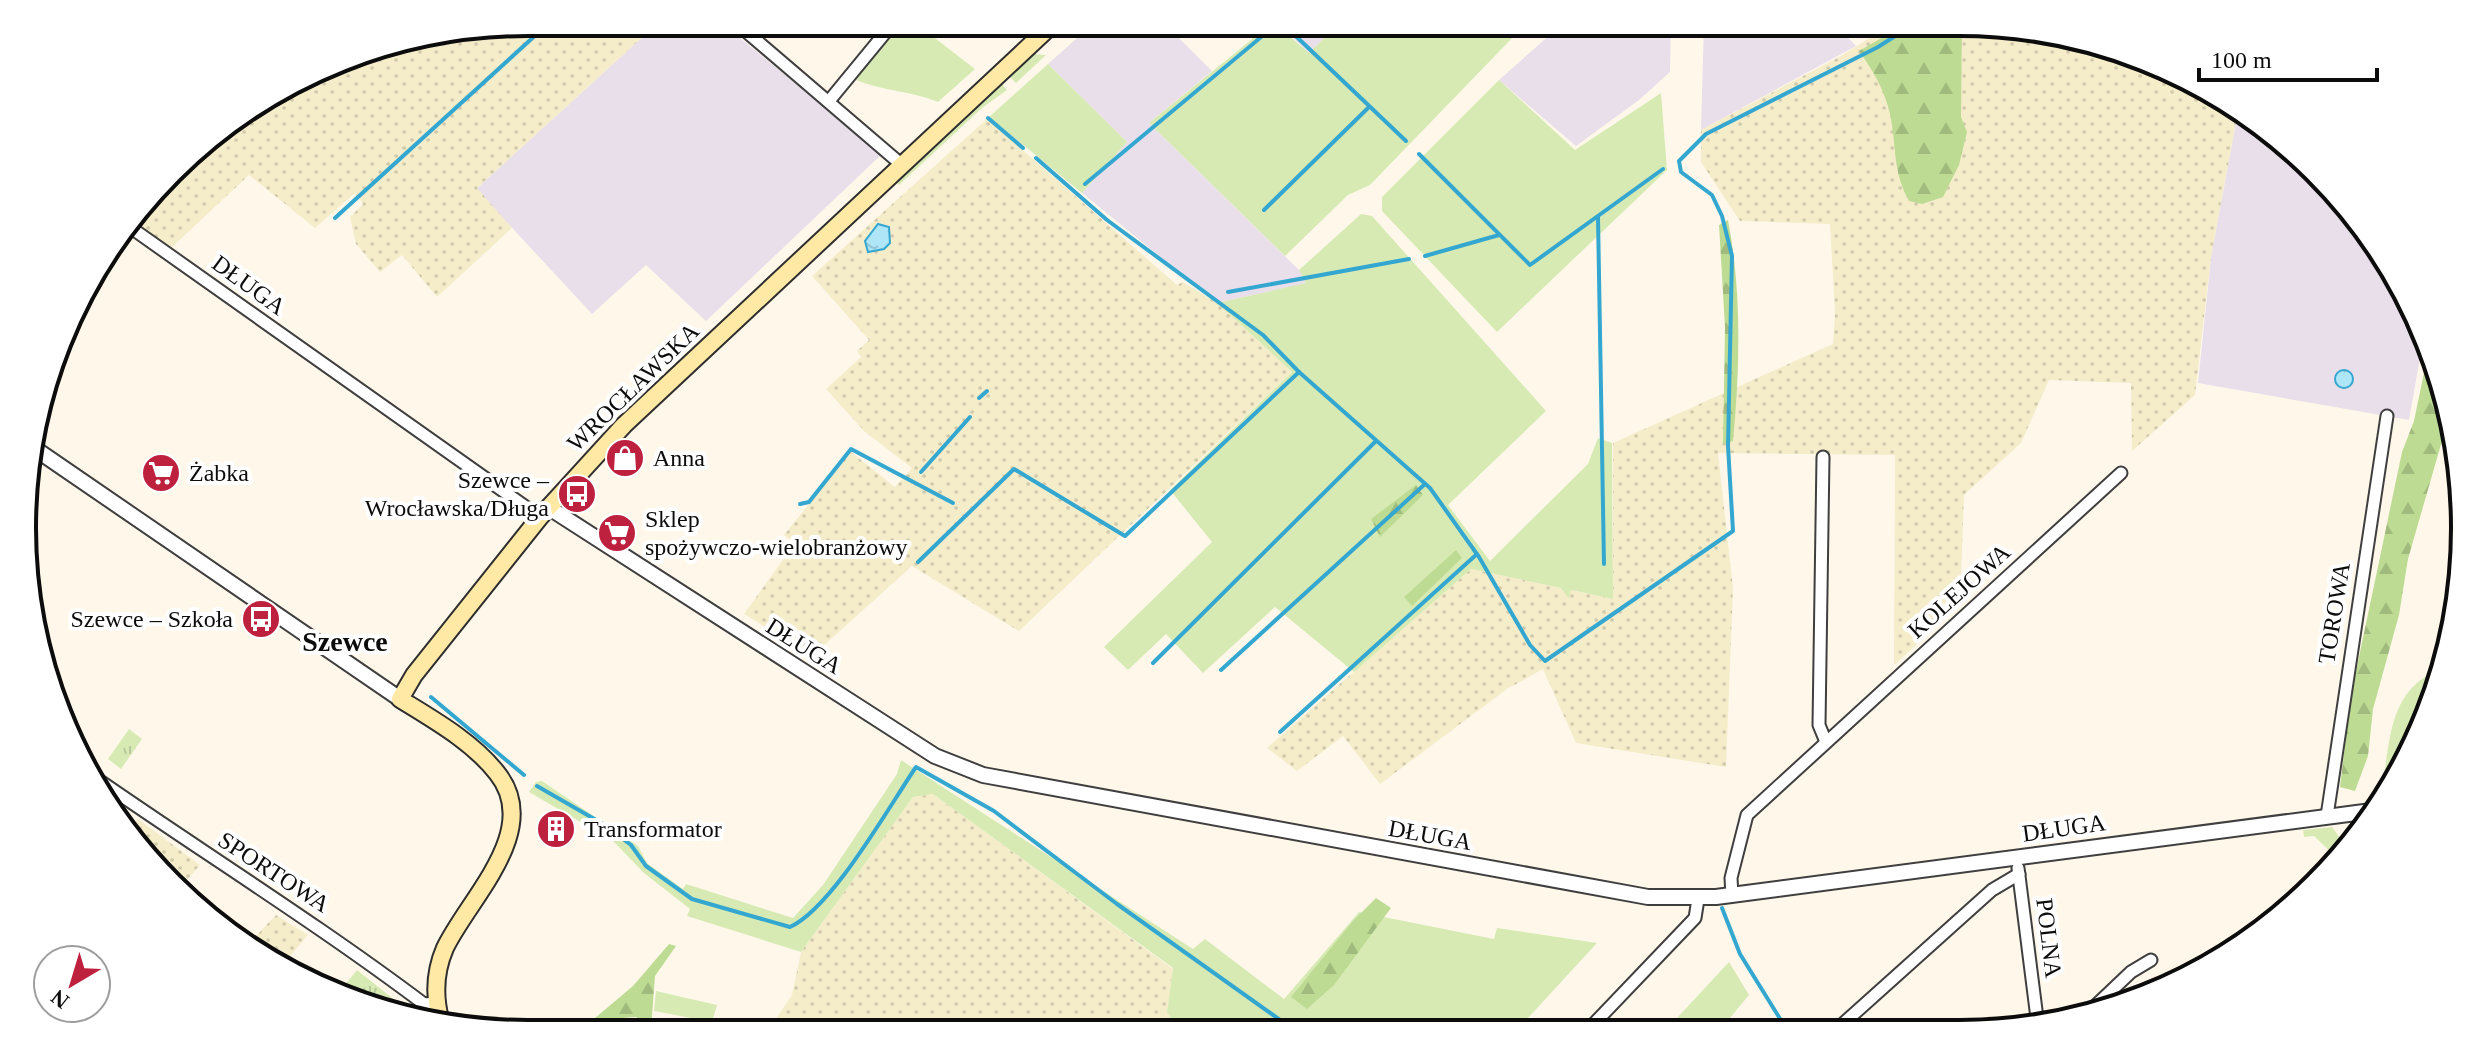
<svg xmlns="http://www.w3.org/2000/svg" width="2487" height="1056" viewBox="0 0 2487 1056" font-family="'Times New Roman',serif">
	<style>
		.industrial { fill: #e8dfeb }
		.farmland { fill: url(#farmland-dots) }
		.grass { fill: #d7eab4 }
		.forest { fill: url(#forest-firs) }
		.park { fill: url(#park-tufts) }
		.water { fill: url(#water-ripples); stroke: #34a7d0; stroke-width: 2 }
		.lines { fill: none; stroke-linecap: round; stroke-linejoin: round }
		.stream { stroke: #34a7d0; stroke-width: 4 }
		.minor-casing { stroke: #3f3f3f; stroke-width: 15 }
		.tertiary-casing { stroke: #3f3f3f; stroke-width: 18 }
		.secondary-casing { stroke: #2e2e2e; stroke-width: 20 }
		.minor { stroke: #fff; stroke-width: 11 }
		.tertiary { stroke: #fff; stroke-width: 14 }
		.secondary { stroke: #ffe9a5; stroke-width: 16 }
		.labels { text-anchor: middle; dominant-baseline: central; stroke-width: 8; stroke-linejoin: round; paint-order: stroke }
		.street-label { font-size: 24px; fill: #0c0c0c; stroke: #fff }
		.poi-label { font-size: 24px; fill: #0c0c0c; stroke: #fff; text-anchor: start }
		.quarter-label { font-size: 28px; font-weight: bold; fill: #0c0c0c; stroke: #fff }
		.rim { fill: none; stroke: #0c0c0c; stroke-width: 4 }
	</style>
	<defs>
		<pattern id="farmland-dots" width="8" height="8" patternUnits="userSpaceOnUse" patternTransform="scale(2)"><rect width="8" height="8" fill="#f5ecca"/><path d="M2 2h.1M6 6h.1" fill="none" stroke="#d1c9ac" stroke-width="1.8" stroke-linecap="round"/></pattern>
		<pattern id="forest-firs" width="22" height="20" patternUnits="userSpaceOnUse" patternTransform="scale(2)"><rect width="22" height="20" fill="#bddb93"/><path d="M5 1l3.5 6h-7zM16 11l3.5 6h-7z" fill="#a1bb7e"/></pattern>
		<pattern id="park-tufts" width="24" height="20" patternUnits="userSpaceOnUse" patternTransform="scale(2)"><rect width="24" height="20" fill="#d7eab4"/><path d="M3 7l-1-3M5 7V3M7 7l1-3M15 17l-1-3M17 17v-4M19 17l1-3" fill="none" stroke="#b7c89a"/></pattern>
		<pattern id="water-ripples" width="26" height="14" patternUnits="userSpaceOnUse" patternTransform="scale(2)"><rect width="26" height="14" fill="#aee6f7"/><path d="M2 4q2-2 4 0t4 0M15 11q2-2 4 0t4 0" fill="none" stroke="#94c4d3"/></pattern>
	</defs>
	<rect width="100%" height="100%" fill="#fff8ea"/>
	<g class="industrial">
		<path d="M659,22h62l160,133 -175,166 -60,-56 -54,49 -116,-125z"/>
		<path d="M1095,22h68l49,49 -63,52 150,147 8,13 -90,20 -135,-110 45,-51 -79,-78z"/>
		<path d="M1276,22h65l-32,31z"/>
		<path d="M1569,22h102l-1,50 -31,28 -63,46 -77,-66 61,-54z"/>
		<path d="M1704,22h129l23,24 -155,84z"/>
		<path d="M2237,116l56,32 120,157 10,36 -14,79 -211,-37 13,-126z"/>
	</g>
	<g class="farmland">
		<path d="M528,22h131l-182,166 35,40 -75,69 -35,-42 -22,17 -24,-28 -6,-27 13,-13 -8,-11 -40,35 -66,-53 -78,73 -37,-27 61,-74 170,-98z"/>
		<path d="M1895,22h64l163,27 115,67 -26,141 -16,138 -63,56 -1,-68 -82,-3 -28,63 -57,52 -4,110 -66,60 1,-210 -177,-2 15,135 -7,179 -150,-24 -33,-74 -36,20 -127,95 -37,-48 -46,35 -30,-23 204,-179 142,30v-156l220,-99 2,-31 -5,-89 -90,-3 -39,-59v-32l140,-74z"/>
		<path d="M987,119l190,166 6,-3 34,21 75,69 -273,259 -107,-65 -100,90 -68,-42 51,-71 -11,-8 67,-83 44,35 17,-19 -48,-37 -38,-42 35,-32 -4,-6 12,-11 -57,-64z"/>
		<path d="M933,794l240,175 -6,43 13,20 -414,1 26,-38 9,-43 112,-155z"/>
		<path d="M138,819l62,46 -21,24 -50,-60z"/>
		<path d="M276,915l32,20 -22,26 -35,-20z"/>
	</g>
	<g class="grass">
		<path d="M900,22h14l61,47 -37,33c-27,-11 -55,-11 -82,-22z"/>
		<path d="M1273,22l36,31 32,-31h169l9,9 -149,154 -22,10 -63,61 -136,-133z"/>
		<path d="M1034,54l12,1 -30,28 -7,-7 16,-18z"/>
		<path d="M1048,64l79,78 -45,51 -93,-76z"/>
		<path d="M1499,80l76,70 86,-57 6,77 -170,162 -115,-121v-14z"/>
		<path d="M1001,83l6,7 -25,18 -83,77 -4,-5z"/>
		<path d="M1361,214l11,2 174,195 -98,94 42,56 98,-97 10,-26 14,5 1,156 -42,-9 -2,9 -8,-11 -90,-19 -117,103 -79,-65 -72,66 -37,-39 -38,36 -24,-23 108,-105 -42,-52 122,-118 -75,-69 89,-20 -7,-13z"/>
		<path d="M2452,588l-14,103 -52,106 -4,-9c8,-44 6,-93 50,-115z"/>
		<path d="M901,760l292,189 12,-10 79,60 75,-87 135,27 3,-11 100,15 -81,88 -336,1 -13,-20 6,-44 -240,-174 -20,3 -112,155 -114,-36 3,-7 -46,-36 -31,-32 -84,-49 7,-10 6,-1 96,65 9,17 36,26 3,-5 107,34 30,-33 74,-111z"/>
		<path d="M2332,827l11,15 -6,16 -23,-22 -10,1 -1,-7z"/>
		<path d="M1729,962l20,33 -29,35 -55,1z"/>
		<path d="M656,991l61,14 -5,17 -58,-11z"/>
	</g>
	<g class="forest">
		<path d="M1909,22h53l-1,95 6,15 -8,33 -16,32 -21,7 -13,-3c-17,-31 -12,-54 -19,-87 -5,-23 -17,-44 -31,-63z"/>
		<path d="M1728,220c14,72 12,148 5,221l-10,3 2,-117 -6,-102z"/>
		<path d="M2427,358l19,69 -38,132 -9,56 -26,94 -5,47 -13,35 -15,-4 11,-92 51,-243 12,-31z"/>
		<path d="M1416,485l7,10 -43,42 -9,-18z"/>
		<path d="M1456,550l6,8 -50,48 -8,-9z"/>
		<path d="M1376,898l15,10 -57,77 -27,24 -16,-12 62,-76z"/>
		<path d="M669,944l7,2 -21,30 -4,53 -15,-12 -14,1 -19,16h-27l57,-48z"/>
	</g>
	<g class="park">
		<path d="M129,729l13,10 -21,30 -13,-10z"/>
		<path d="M357,970l48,38 -4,5 -36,-6 -26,-15z"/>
	</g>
	<g class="water">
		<path d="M878,224l11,3 1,16 -6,6 -16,3 -3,-11z"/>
		<circle cx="2344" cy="379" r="9"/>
	</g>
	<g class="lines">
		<g class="stream">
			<path d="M1281,22l125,119"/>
			<path d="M988,118l35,30"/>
			<path d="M1419,154l111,111 133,-96"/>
			<path d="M1036,158l71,62 156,115 36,37"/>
			<path d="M1085,184l187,-156"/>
			<path d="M1264,210l104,-102"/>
			<path d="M1598,217l6,347"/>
			<path d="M335,218l215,-196"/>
			<path d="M1425,256l74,-21"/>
			<path d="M1228,292l181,-33"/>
			<path d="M979,398l8,-7"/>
			<path d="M921,472l49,-55"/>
			<path d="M800,504l9,-2 42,-53 102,54"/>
			<path d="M918,562l96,-93 111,67 174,-164 131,116 49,69 51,88 15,16 188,-130 -5,-85 4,-190 -10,-40 -10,-21 -31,-23 -2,-11 27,-27 172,-87 39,-25"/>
			<path d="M1153,663l223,-222"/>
			<path d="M1221,670l204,-186"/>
			<path d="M431,697l93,78"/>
			<path d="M1280,732l197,-178"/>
			<path d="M537,786l66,38 28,21 15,21 46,33 98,28c42,-19 98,-119 126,-160l78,44 123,93 180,128"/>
			<path d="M1722,908l18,46 47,76"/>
		</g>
		<defs>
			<g id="minor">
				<path d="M735,22l167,143"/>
				<path d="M829,101l65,-79"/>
				<path d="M130,227l410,290"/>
				<path d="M1823,457l-4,268 7,17"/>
				<path d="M87,772c112,78 228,150 337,232l12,-1"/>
				<path d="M2327,816l60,-400"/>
				<path d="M2018,868l20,158"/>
				<path d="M1732,895l-1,-17 16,-63 374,-342"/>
				<path d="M2091,1010l40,-38 20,-12"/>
				<path d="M414,1015l10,-11"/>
				<path d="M1836,1030l156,-140 27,-16"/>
				<path d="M1587,1031l108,-113 3,-19"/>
			</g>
			<g id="tertiary">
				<path d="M31,446l369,253"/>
				<path d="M548,507l387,249 48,19 665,122h68l663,-87"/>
			</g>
			<path id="secondary" d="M440,1019c-6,-24 -5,-48 5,-71 24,-50 98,-118 52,-175 -24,-31 -63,-53 -97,-74l14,-24 126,-158 84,-92 431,-403"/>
		</defs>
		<use href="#minor" class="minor-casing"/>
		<use href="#tertiary" class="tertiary-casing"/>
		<use href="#secondary" class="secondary-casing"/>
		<use href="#minor" class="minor"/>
		<use href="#tertiary" class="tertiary"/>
		<use href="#secondary" class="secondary"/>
	</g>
	<defs>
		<symbol id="shop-disc" viewBox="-11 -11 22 22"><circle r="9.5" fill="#be213e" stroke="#fff"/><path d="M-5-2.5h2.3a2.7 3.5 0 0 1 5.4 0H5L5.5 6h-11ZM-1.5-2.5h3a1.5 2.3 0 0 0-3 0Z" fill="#fff"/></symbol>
		<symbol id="supermarket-disc" viewBox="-11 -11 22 22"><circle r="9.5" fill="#be213e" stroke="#fff"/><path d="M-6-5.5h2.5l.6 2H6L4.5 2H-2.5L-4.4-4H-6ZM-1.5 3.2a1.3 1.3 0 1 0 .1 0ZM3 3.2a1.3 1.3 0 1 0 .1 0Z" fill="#fff"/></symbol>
		<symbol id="bus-disc" viewBox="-11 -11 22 22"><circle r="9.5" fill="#be213e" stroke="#fff"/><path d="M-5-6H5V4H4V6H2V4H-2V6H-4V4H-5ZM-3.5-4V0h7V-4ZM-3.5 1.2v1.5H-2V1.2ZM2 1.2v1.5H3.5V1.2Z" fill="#fff"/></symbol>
		<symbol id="building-disc" viewBox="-11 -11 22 22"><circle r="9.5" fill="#be213e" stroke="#fff"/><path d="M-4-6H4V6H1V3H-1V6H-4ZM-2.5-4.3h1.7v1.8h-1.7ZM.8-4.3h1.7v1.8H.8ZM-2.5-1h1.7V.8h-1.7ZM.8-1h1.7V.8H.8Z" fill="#fff"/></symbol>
	</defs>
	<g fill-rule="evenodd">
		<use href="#shop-disc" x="603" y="436" width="44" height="44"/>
		<use href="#supermarket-disc" x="139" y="451" width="44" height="44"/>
		<use href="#bus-disc" x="555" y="472" width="44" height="44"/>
		<use href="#supermarket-disc" x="595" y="511" width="44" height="44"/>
		<use href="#bus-disc" x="239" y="597" width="44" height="44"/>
		<use href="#building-disc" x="534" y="807" width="44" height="44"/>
	</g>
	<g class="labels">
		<g class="street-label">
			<text transform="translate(249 285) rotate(36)">DŁUGA</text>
			<text transform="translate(633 387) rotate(-44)">WROCŁAWSKA</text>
			<text transform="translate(1959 591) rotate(-42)">KOLEJOWA</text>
			<text transform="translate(2334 613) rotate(-81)">TOROWA</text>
			<text transform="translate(804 646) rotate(32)">DŁUGA</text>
			<text transform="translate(2064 828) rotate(-8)">DŁUGA</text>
			<text transform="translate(1430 835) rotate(10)">DŁUGA</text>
			<text transform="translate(274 872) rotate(33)">SPORTOWA</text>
			<text transform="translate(2049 938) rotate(83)">POLNA</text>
		</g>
		<g class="poi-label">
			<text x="653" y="458">Anna</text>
			<text x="189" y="473">Żabka</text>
			<text x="549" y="480" text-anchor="end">Szewce –<tspan x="549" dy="28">Wrocławska/Długa</tspan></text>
			<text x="645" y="519">Sklep<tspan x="645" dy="28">spożywczo-wielobranżowy</tspan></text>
			<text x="233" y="619" text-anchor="end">Szewce – Szkoła</text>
			<text x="584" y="829">Transformator</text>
		</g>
		<g class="quarter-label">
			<text x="345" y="641">Szewce</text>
		</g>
	</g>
	<path d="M0 0H2487V1056H0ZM528 36H1959A492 492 0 0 1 2451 528V528A492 492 0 0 1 1959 1020H528A492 492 0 0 1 36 528V528A492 492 0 0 1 528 36Z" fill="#fff" fill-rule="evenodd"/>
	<path class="rim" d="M528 36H1959A492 492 0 0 1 2451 528V528A492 492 0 0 1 1959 1020H528A492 492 0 0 1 36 528V528A492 492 0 0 1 528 36Z"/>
	<g transform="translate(72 984) rotate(218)"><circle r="38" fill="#ffffff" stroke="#9e9e9e" stroke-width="2"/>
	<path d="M0-6L14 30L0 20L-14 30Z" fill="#be213e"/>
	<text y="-12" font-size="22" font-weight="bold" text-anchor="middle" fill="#0c0c0c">N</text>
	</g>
	<path d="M2199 68v12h178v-12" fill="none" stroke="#0c0c0c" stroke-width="4"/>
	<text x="2211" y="68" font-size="24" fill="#0c0c0c" stroke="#ffffff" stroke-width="6" paint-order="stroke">100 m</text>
</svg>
